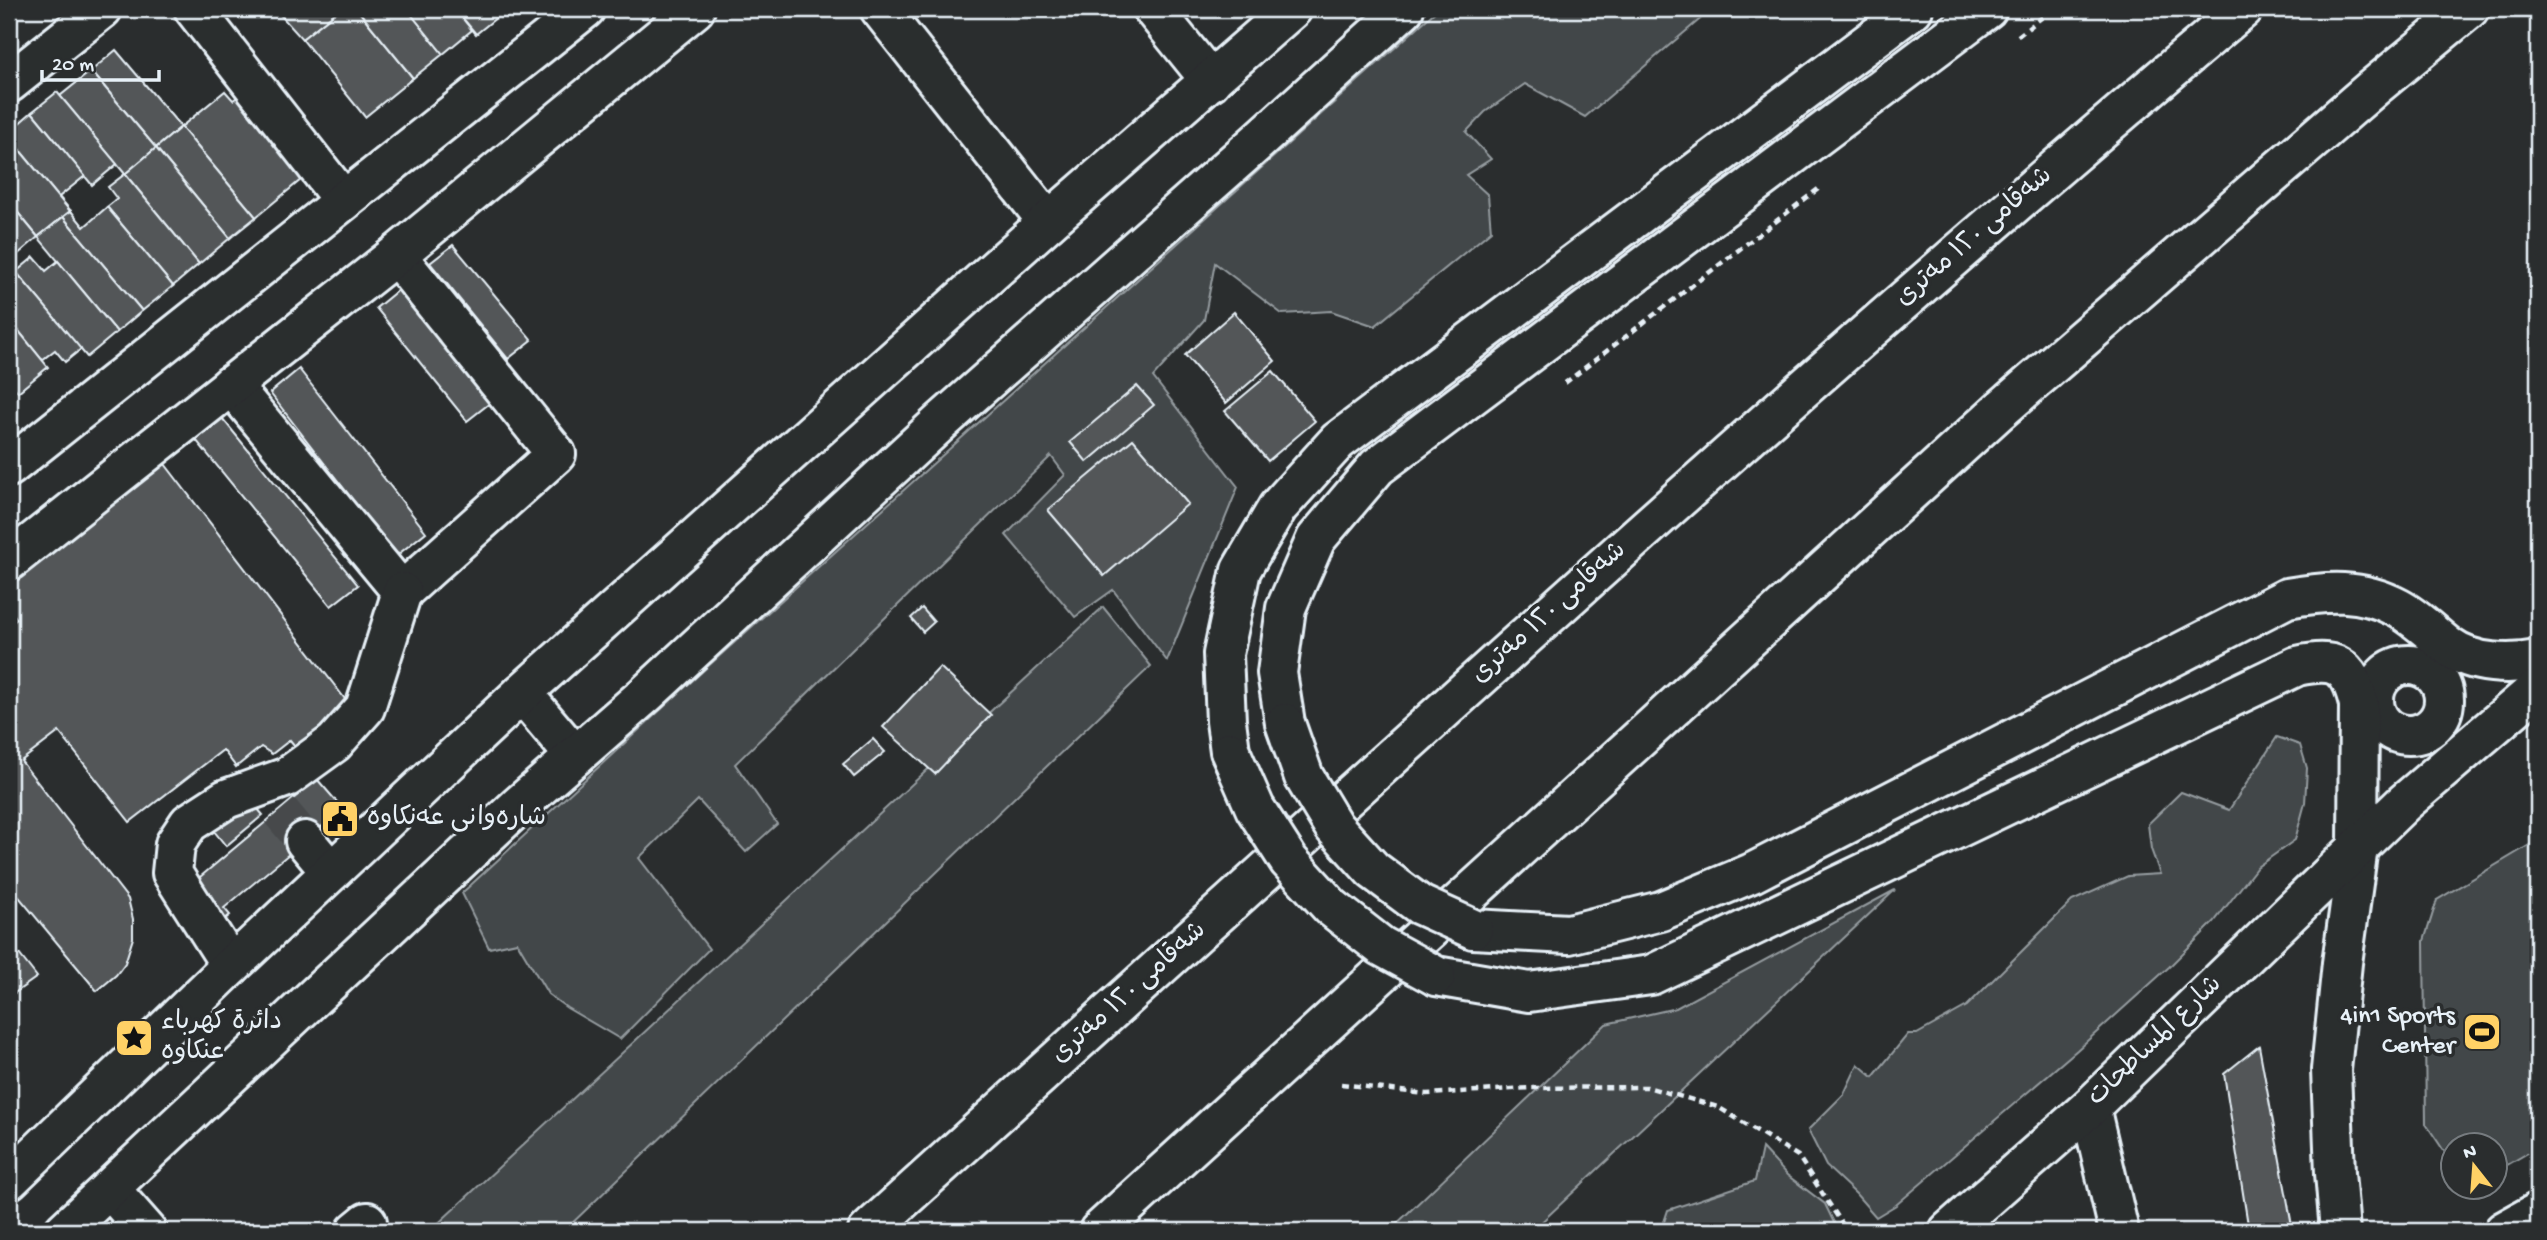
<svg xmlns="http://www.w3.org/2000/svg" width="2547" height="1240" viewBox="0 0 2547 1240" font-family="'Gochi Hand','Playpen Sans Arabic',sans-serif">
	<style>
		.green { fill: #424648; stroke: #959ca0; stroke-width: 2 }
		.building { fill: #535759; stroke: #e8f1f8; stroke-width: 2 }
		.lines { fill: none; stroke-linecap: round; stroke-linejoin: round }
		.minor-tunnel { stroke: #464a4c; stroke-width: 38; stroke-dasharray: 38 19; stroke-linecap: butt }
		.minor-casing { stroke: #e8f1f8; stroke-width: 44 }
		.highway-casing { stroke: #e8f1f8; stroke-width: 44 }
		.path { stroke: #e8f1f8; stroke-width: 4.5; stroke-dasharray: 7 5; stroke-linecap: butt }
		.minor { stroke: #2a2d2e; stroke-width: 38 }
		.highway { stroke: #2a2d2e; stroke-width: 38 }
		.minor-bridge-casing { stroke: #e8f1f8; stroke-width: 44; stroke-linecap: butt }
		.minor-bridge { stroke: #2a2d2e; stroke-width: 38 }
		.labels { text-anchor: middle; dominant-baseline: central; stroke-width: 7; stroke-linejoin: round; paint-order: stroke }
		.street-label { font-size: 26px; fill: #e8f1f8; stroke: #2a2d2e }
		.poi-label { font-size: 26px; fill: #e8f1f8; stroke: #2a2d2e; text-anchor: start }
	</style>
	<rect width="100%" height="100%" fill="#2a2d2e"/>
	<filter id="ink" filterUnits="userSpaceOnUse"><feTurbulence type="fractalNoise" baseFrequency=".0143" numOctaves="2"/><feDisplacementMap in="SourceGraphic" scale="14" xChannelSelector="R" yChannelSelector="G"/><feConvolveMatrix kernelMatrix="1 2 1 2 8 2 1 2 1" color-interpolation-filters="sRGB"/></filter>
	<g filter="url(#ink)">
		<g class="green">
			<path d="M1438,9h274l-127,108 -60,-33 -40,28 -19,20 25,27 -25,16 22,20 3,36 -116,95 -44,-15 -49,3 -67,-51 -11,57 -51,57 85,110 -71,174 -54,-71 -38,27 -69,-82 59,-60 -14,-19 -316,308 42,60 -31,28 -48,-52 -59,58 70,91 -89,90 -53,-31 -19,-14 -31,-52 -28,6 -27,-55 243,-224z"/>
			<path d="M1103,607l48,59 -587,565h-134z"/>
			<path d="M2277,737l23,8 7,23 -2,35 -10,37 -38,27 -43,55 -45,45 -92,83 -181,155 -20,12 -20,-23 -30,-28 -18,-36 36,-36 14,-30 15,13 35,-43h9l50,-28 105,-105 56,-25 32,-2 -9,-25 -3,-25 33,-32 48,18z"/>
			<path d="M2538,840v307l-43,25 -1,-26h-42v17l-26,-39 -2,-183 13,-41z"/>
			<path d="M1895,890l-363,341h-143l217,-207 70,-16z"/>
			<path d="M1762,1148l25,27 38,29 13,27h-177l7,-21 87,-29z"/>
		</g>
		<g class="building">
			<path d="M275,9h65l-38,30z"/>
			<path d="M340,9h17l56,69 -48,39 -63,-78z"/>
			<path d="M357,9h50l36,45 -30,24z"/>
			<path d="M407,9h48l17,21 -29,24z"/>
			<path d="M455,9h52l-31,25z"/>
			<path d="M116,50l65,77 -25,21 -65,-77z"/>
			<path d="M91,71l65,77 -31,26 -65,-78z"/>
			<path d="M225,91l8,9 9,-6 66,80 -52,43 -75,-90z"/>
			<path d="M57,92l60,72 -25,21 -60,-73z"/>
			<path d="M32,112l53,64 -26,21 12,14h-1l-61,-74v-5z"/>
			<path d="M181,127l75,90 -26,21 -74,-90z"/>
			<path d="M9,137l61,74 -32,26 -29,-35z"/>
			<path d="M156,148l74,90 -31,26 -74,-90z"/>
			<path d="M125,174l74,90 -26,22 -66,-79 10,-8 -9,-12z"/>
			<path d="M9,202l29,35 -29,25z"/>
			<path d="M107,207l66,79 -31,25 -79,-94 8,-6 13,16z"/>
			<path d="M63,217l79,94 -25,21 -79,-95z"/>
			<path d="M453,245l79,95 -24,19 -78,-96z"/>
			<path d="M34,257l12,14 12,-10 59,71 -30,25 -71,-85z"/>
			<path d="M16,272l65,77 -16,13 -10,-12 -13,10 -33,-41v-41z"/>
			<path d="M404,285l91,114 -28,22 -91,-113z"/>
			<path d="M1234,312l41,49 -49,42 -41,-48z"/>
			<path d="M9,319l39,48 -30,25 -9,-11z"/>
			<path d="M299,369l127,163 -30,24 -126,-163z"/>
			<path d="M1273,371l42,50 -47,40 -43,-50z"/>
			<path d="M1137,386l17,19 -67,57 -17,-20z"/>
			<path d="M222,418l136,167 -27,21 -135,-166z"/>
			<path d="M1133,439l55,65 -84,72 -56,-66z"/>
			<path d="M165,464l183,239 -45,53 -13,-16 -18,14 -11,-7 -25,20 -13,-17 -93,72 -71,-90 -38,29 107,138 5,20v19l-8,25 -9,12 -19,16 -88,-106v-260l8,-6 -8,-11v-29z"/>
			<path d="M922,608l12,14 -11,10 -12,-14z"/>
			<path d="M940,667l51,48 -56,59 -52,-47z"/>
			<path d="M873,739l12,13 -31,25 -11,-13z"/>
			<path d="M317,779l26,30 -119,99 6,7 -11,9 -31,-37z"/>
			<path d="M251,801l12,14 -37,31 -12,-15z"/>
			<path d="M9,944l3,1 25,32 -28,20z"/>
			<path d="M2259,1046l34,185h-44l-25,-157z"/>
		</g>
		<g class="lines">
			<path class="minor-tunnel" d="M280,811l25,30"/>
			<defs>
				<g id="minor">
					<path d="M194,9l149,191"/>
					<path d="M880,9l168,213"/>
					<path d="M1153,9l58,72"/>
					<path d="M9,83l93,-74"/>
					<path d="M231,385l171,207 154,-138 -160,-199"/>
					<path d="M9,467l576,-458"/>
					<path d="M9,561l387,-306 299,-246"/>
					<circle cx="2409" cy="700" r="35"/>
					<path d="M522,693l53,63"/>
					<path d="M1285,723l-8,-50 9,-65 30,-69 61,-72 610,-458"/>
					<path d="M1230,751l-4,-30 -3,-67 18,-84 37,-63 60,-66 575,-432"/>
					<path d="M305,841l26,31"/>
					<path d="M1473,929l96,5 92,-23 91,-38 535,-275c39,-7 74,-10 111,10 19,10 34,26 51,39 24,18 62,18 89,13"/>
					<path d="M231,966l-59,-93 3,-29 14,-21 37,-24 61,-22 47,-34 31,-35 37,-116"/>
					<path d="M1436,976l93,16 122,-17 646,-309c38,-8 52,-3 62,38l-1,143 -16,116 -11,107 4,103 5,58"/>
					<path d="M2090,1107l29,124"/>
					<path d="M9,1180l222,-214 291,-273 526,-471 244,-213"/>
					<path d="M110,1189l37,42"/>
					<path d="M64,1231l454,-425 127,-111 297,-274 312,-276 150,-136"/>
					<path d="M356,1231l11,-9"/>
					<path d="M1949,1231l141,-124 314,-304 134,-115"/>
					<path d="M2504,1231l34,-19"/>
				</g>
				<g id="highway">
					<path d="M868,1231c455,-411 906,-827 1375,-1222"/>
					<path d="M1099,1231l900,-820 374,-323 96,-79"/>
				</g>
			</defs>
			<use href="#minor" class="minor-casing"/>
			<use href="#highway" class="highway-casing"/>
			<g class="path">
				<path d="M2018,36l35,-27"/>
				<path d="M1565,383l257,-197"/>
				<path d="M1341,1084l85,10 104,-6 117,-1 71,20 80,49 49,75"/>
			</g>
			<use href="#minor" class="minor"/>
			<use href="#highway" class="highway"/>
			<defs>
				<g id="minor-bridge">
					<path d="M1285,723l19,54 30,50 39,43 47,35 53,24"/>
					<path d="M1230,751l25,57 34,53 42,46 50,39 55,30"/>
				</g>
			</defs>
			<use href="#minor-bridge" class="minor-bridge-casing"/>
			<use href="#minor-bridge" class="minor-bridge"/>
		</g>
	</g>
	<defs>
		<symbol id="civic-square" viewBox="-11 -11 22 22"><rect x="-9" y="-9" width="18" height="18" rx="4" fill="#ffd166" stroke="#2a2d2e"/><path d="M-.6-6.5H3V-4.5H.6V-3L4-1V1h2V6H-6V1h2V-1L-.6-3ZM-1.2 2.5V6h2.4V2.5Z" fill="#111"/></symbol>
		<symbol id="stadium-square" viewBox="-11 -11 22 22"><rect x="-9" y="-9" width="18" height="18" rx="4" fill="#ffd166" stroke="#2a2d2e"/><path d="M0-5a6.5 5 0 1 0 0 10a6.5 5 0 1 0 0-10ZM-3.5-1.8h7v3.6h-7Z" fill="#111"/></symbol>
		<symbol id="sight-square" viewBox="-11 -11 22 22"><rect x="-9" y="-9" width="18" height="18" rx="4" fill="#ffd166" stroke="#2a2d2e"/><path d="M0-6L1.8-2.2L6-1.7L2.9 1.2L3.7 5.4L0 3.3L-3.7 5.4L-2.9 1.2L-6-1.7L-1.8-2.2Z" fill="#111"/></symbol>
	</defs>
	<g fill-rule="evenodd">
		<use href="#civic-square" x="318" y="797" width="44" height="44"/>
		<use href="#stadium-square" x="2460" y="1010" width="44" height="44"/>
		<use href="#sight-square" x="112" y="1016" width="44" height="44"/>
	</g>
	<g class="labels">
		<g class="street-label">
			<text transform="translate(1975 238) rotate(-41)">شەقامی ١٢٠ مەتری</text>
			<text transform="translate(1550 614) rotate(-42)">شەقامی ١٢٠ مەتری</text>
			<text transform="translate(1130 994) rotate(-42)">شەقامی ١٢٠ مەتری</text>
			<text transform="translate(2156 1042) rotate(-44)">شارع المساطحات</text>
		</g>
		<g class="poi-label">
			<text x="367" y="819">شارەوانی عەنکاوە</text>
			<text x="2455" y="1017" text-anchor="end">4in1 Sports<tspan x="2455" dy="30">Center</tspan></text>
			<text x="161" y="1023">دائرة كهرباء<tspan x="161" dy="30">عنكاوه</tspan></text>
		</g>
	</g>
	<rect width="2547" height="1240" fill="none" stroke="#2a2d2e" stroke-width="35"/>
	<rect x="18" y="18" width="2512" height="1205" fill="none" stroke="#e8f1f8" stroke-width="2.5" filter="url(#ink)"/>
	<g transform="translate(2474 1166) rotate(343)"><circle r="33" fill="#2a2d2e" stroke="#767b7f" stroke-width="2"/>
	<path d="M0-5L12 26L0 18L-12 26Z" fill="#ffd166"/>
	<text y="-10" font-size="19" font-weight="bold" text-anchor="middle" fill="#e8f1f8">N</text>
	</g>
	<path d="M42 70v10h117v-10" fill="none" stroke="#e8f1f8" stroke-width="3.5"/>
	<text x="52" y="70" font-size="21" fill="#e8f1f8" stroke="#2a2d2e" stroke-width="5" paint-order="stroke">20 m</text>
</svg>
